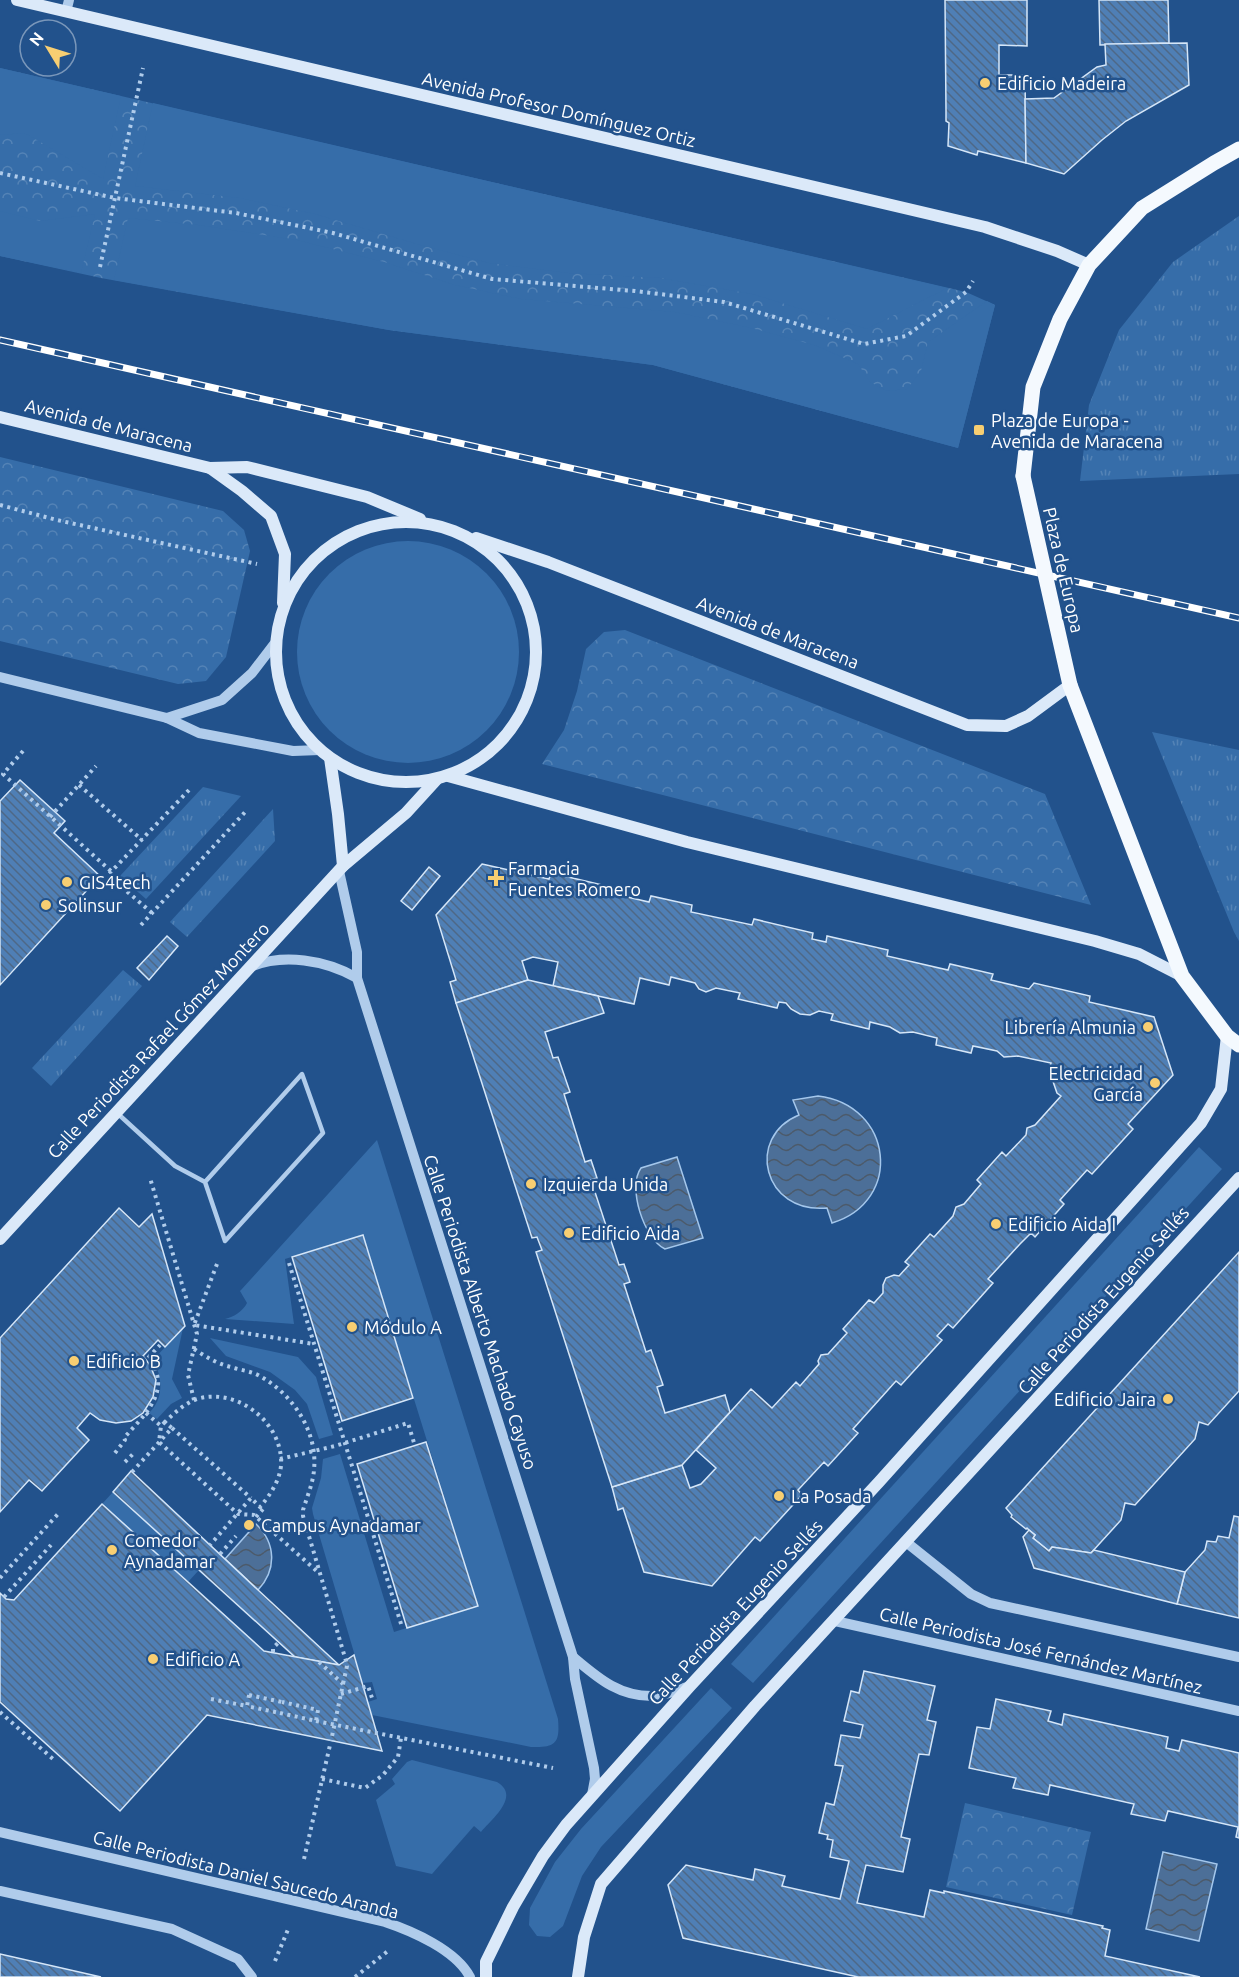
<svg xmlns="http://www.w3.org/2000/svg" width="1239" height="1977" viewBox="0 0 1239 1977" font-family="Ubuntu,sans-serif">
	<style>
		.grass { fill: url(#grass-tufts) }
		.park { fill: url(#park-crowns) }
		.garden { fill: #366da9 }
		.water { fill: url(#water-waves); stroke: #a4c7ec; stroke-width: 1.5 }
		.building { fill: url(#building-back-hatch); stroke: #d5e6f8; stroke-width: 1.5 }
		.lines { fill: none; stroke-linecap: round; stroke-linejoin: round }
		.path { stroke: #b0cceb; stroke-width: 4; stroke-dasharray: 3 4.5; stroke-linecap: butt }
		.service { stroke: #b0cceb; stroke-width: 4.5 }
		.tertiary { stroke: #b0cceb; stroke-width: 10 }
		.secondary { stroke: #dbe9f9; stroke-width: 12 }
		.primary { stroke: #f4f9fe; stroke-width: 15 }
		.rail-casing { stroke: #fff; stroke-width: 7 }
		.rail { stroke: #22528c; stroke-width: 4.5; stroke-dasharray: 14; stroke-linecap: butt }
		.path-bridge { stroke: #b0cceb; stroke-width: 4; stroke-dasharray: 3 4.5; stroke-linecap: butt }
		.primary-bridge { stroke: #f4f9fe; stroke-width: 15 }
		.poi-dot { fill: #f7ce72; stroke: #22528c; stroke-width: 2 }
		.labels { text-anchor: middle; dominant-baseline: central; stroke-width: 5; stroke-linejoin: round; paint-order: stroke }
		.poi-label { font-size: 18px; fill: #fff; stroke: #22528c; text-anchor: start }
		.street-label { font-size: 18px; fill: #fff; stroke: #22528c }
	</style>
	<defs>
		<pattern id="grass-tufts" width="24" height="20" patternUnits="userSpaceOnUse" patternTransform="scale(1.5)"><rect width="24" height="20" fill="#366da9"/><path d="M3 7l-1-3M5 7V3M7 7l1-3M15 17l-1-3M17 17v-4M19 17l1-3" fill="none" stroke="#5483b6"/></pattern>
		<pattern id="park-crowns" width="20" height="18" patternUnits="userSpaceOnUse" patternTransform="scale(1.5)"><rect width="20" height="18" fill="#366da9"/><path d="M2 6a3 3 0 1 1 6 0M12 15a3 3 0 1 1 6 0" fill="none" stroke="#5483b6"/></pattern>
		<pattern id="water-waves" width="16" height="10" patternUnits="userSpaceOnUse" patternTransform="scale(1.5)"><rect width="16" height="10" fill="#4c6f98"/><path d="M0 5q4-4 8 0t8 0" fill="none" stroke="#4c5a6a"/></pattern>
		<pattern id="building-back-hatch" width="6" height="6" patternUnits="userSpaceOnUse" patternTransform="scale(1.5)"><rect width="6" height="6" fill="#4f7fb5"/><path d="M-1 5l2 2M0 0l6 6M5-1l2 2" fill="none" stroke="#4e6886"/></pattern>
	</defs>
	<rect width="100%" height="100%" fill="#22528c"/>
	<g class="grass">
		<path d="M1239,216v258l-159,7 9,-76 30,-75 54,-68z"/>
		<path d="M1152,732l87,18v191l-5,-9z"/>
		<path d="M203,787l38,9 -95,103 -26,-23z"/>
		<path d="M273,809l2,32 -88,96 -17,-15z"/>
		<path d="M123,970l19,16 -91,100 -19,-18z"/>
	</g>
	<g class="park">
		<path d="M0,68l966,224 29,13 -37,143 -305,-83 -264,-35 -288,-52 -101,-22z"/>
		<path d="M0,457l223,54 21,19 6,21 -24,106 -20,24 -28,3 -178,-43z"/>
		<path d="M625,630l420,164 46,111 -549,-141 22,-34 13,-39 9,-42 18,-17z"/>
		<path d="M965,1803l126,29 -19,83 -126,-28z"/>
	</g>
	<g class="garden">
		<path d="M0,68l121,28 -18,83 -78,-46 -25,2z"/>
		<path d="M153,103l794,185 -80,41 -115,-35 -92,-16 -92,-5 -79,-10 -72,-19 -102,-30 -75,-16 -105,-12z"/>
		<path d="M0,211l40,10 55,-7 -14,59 -81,-17z"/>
		<path d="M128,218l70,7 99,15 87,22 71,23 66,14 154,13 72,15 67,18 44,19 12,18 17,9 20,-2 14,-18 7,-29 59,-41 8,4 -37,143 -305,-83 -264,-35 -275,-50z"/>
		<circle cx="408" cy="652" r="111"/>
		<path d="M377,1140l181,579c2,24 -2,29 -27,28l-159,-32 -4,-13 9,-3 -5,-17 -9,1 -50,-169 -1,-6 9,-30 2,-19 17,-5 54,178 84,-27 -115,-370 -78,24 9,65 -69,-5c9,-2 18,-8 22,-16l-7,-12 1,-1z"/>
		<path d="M1199,1147l23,22 -469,514 -22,-19z"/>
		<path d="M183,1328l-11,51 10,19 -11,6 -14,15 -8,-6c15,-14 14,-36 4,-53z"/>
		<path d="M210,1338l88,19 18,20 17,58 -14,4 -12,-35 -12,-14 -25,-18 -44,-16z"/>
		<path d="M113,1492l86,78 -11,12 -86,-78z"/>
		<path d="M711,1688l21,20 -131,139 -19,29 -19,50 -13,11 -13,-1 -8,-11 1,-17 25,-46 26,-33z"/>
		<path d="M412,1760l85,22c24,14 -5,37 -16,50l-7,-6 -42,48 -36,-8 -20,-66 19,-16 -3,-5 15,-17z"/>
	</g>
	<g class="water">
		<path d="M818,1096c75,9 86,105 14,127l-5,-15c-64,6 -82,-71 -28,-93l-6,-15z"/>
		<path d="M677,1157l26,81 -38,11c-21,-10 -38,-62 -24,-81z"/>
		<path d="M256,1524c20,19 21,46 2,66l-33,-31z"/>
		<path d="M1163,1852l54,12 -18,77 -53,-12z"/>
	</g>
	<g class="building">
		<path d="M945,0h82v46l-28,-1v30h26l1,88 -48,-12 -1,4 -29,-9 1,-23 -3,-2v-10z"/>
		<path d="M1099,0h69l1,43 -69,2z"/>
		<path d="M1187,43l2,42 -63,36 -24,19 -38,34 -38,-11 -1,-64 29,-1 43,-31 9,-2 -1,-21z"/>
		<path d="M20,780l45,41 -11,12 46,43 -100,109v-184z"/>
		<path d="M482,864l67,15 2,-6 60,14 -1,6 39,9 2,-6 41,9 -1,7 61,13 2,-6 59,14 -1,6 14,3 1,-6 61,14 -1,6 61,14 2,-6 43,10 -2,6 38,9 5,-6 56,13 -1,6 65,15 19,58 -45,49 5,5 -41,45 -5,-4 -27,30 4,4 -29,33 -4,-4 -11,11 -32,35 5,4 -40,45 -5,-4 -11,12 5,4 -41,45 -5,-4 -43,48 5,4 -30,33 -4,-4 -26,28 4,5 -42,46 -5,-4 -43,49 -68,-14 -21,-64 -5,2 -6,-23 70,-22 8,23 11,-4 15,-16 -20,-18 55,-61 21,19 24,-26 4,4 19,-22 -1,-3 3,-6 7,-1 19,-21 -4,-4 26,-29 5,3 9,-10v-8l3,-7 8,-3 5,1 10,-11 -4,-3 25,-28 4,3 19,-21 3,-9 8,-3 17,-20 -4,-4 25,-28 4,4 20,-21 1,-7 8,-3 26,-29 -4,-3 -8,-23 2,-7 -33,-7 -14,1 -7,-6 -24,-5 -2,7 -35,-8 1,-7 -24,-6 -13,1 -10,-6 -20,-5 -1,7 -38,-9 2,-6 -14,-3 -9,4 -10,-1 -9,-5 -5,-6 -7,-1 -2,6 -39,-9 2,-6 -24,-5 -10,4 -7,-3 -4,-6 -24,-6 -2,8 -29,-7 -6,26 -81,-18 5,-24 -25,-5 -11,4 6,19 -72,23 -6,-21 6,-2 -20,-65z"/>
		<path d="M429,867l11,9 -28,34 -11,-9z"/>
		<path d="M167,936l11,10 -29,34 -12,-12z"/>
		<path d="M528,980l70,16 6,17 -59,19 8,26 5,-1 12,35 -6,2 21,68 6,-2 6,18 -6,2 28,85 5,-1 6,18 -6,2 22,68 5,-2 12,35 -6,2 8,26 60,-18 5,17 -48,53 -70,22 -76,-235 6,-2 -5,-13 -5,1 -76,-235z"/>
		<path d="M119,1208l20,19 13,-13 33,112 -20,21 -7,-7 -15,16 7,9 6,15 -3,17 -10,16 -12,8 -15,2 -16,-3 -10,-7 -13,15 12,12 -47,51 -13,-11 -29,32v-174z"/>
		<path d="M363,1235l50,163 -71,23 -50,-164z"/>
		<path d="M1239,1252v139l-31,34 -9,-3 -4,17 -60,66 -10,-2 -4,17 -30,33 -39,-6 -3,4 -16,-13 2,-3 -6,-5 -2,-2 -1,1 -15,-12 1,-2 -6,-7z"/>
		<path d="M426,1442l52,164 -71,22 -50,-164z"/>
		<path d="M131,1471l127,119 81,75 -44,-8 -182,-165z"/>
		<path d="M102,1504l162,147 75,14 15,-10 28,96 -175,-36 -87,96 -120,-109v-109l6,6 8,1z"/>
		<path d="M1234,1516l5,1v101l-62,-14 8,-32 20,-22 2,-9 9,1 2,-6 11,2z"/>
		<path d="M1029,1530l6,5 -2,3 16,13 3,-4 39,6 3,-3 91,22 -8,32 -143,-36 -11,-31z"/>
		<path d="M864,1671l71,15 -8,34 9,2 -7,33 -10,-1 -18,83 9,2 -7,33 -37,-7 -9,38 67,14 6,-27 14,3v-2l159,35 -1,2 8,2 -5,26 95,21h-342l-175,-39 -15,-53 18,-20 67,15 2,-11 30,7 -3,10 58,13 9,-38 -19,-4 3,-17 -6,-1 1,-4 -9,-2 7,-30 8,2 9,-39 -8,-1 6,-30 19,3 3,-13 -19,-4 7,-30 8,2z"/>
		<path d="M996,1699l55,12 -3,10 14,4 2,-11 104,23 -2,11 13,3 3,-11 57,13v85l-3,-1 2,-10 -70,-16 -3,10 -34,-7 3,-10 -84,-19 -2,10 -35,-7 3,-10 -47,-10 8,-41 13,2z"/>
		<path d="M0,1954l101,23h-101z"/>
	</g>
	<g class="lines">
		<g class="path">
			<path d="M0,173l115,25 121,15 97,20 159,46 143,12 89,11 140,42 42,-8 60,-44 7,-11"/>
			<path d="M100,267l43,-199"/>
			<path d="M0,505l57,15 200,44"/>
			<path d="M23,751l-20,23 109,98"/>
			<path d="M79,785l63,55"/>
			<path d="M50,817l46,-51"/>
			<path d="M152,913l-44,-38 81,-85"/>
			<path d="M141,925l106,-115"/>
			<path d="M289,1263l113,364"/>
			<path d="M217,1264l-23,61 120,19"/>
			<path d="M194,1349c12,8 24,15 37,18 9,3 19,4 27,8 34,18 60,56 56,95 -1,13 -7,27 -11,40v6l43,145 1,5 -4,18"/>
			<path d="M194,1400c41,-15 90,22 87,66 -2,16 -11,29 -21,41l-9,-9 -41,47"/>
			<path d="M146,1413l15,13"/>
			<path d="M165,1422l-4,4 -2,16 79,72 16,1 65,58"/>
			<path d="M172,1428l79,70"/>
			<path d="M115,1453l10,-13 -1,-2c20,-23 50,-48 24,-80l12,-13"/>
			<path d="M280,1459l55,-13 73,-23 7,23"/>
			<path d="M125,1462l10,-10"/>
			<path d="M132,1472l40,-44 -7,-6c9,-9 17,-16 29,-22l-6,-25 9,-41 -47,-156"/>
			<path d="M256,1517l7,-8 -3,-2"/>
			<path d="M220,1554l16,-18"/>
			<path d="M0,1578l58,-64"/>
			<path d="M4,1597l47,-52"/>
			<path d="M273,1652v-4l6,-6"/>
			<path d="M319,1662l24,22 -12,57"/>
			<path d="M341,1694l27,-8 4,12"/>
			<path d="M211,1699l36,7 2,-11"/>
			<path d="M0,1712l54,48"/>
			<path d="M280,1713l36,8 2,-11 -36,-8"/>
			<path d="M316,1721l237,47"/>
			<path d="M322,1779l43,9 18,-13 15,-18 3,-19"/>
			<path d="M304,1859l26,-114"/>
			<path d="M275,1961l14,-34"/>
			<path d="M355,1977l33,-26"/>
		</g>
		<path class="service" d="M116,1112l59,54 30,16 20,59 98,-108 -21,-59 -97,108"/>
		<g class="tertiary">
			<path d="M66,12l3,-12"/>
			<path d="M0,677l167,41 32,15 94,18 27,-1"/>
			<path d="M167,718l55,-18 30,-27 23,-30"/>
			<path d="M339,871l18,81v26l216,679 2,22 19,89 1,11 -3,16"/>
			<path d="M250,967c33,-14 76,-7 107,11"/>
			<path d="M906,1542l65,52 19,9 249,54"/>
			<path d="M835,1621l404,90"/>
			<path d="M573,1657c25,21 46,40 81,39 12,0 25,-7 36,-10"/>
			<path d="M0,1832l385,90c27,9 71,28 85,55"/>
			<path d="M0,1891l172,38 66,30 14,18"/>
		</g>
		<g class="secondary">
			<path d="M17,0l968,227 72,24 32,14"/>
			<path d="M0,417l210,51 37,-1 120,30 53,22"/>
			<path d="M210,468l32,23 29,25 14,38 -2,49"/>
			<circle cx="406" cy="652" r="130"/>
			<path d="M476,538l72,24 419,163 39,1 22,-10 42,-31"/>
			<path d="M330,758l8,56 5,52"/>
			<path d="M448,776l239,66 408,99 44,13 43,22"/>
			<path d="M0,1239l343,-373 63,-53 31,-34"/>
			<path d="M486,1977v-15l27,-55 30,-51 23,-31 124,-139 189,-204 322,-359 20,-34 6,-53"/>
			<path d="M578,1977l6,-40 17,-53 154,-178 484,-528"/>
		</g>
		<g class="primary">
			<path d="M1023,476l10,-89 27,-68 29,-54 53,-57 72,-45 25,-14"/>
			<path d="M1070,685l112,291 45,60 12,9"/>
		</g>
		<defs>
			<path id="rail" d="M0,340l1239,278"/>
		</defs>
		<use href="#rail" class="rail-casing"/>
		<use href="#rail" class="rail"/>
		<g class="path-bridge">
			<path d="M249,1695l33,7"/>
			<path d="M251,1707l29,6"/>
		</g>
		<path class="primary-bridge" d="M1023,476l47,209"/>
	</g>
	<g class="poi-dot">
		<circle cx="985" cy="83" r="6"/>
		<rect x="973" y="424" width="12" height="12" rx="3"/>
		<path d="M493 869h6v6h6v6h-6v6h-6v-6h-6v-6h6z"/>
		<circle cx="67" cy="882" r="6"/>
		<circle cx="46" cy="905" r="6"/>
		<circle cx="1148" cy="1027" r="6"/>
		<circle cx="1155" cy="1083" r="6"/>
		<circle cx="531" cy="1184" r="6"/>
		<circle cx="996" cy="1224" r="6"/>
		<circle cx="569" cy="1233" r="6"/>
		<circle cx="352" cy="1327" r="6"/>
		<circle cx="74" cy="1361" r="6"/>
		<circle cx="1168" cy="1399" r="6"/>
		<circle cx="779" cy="1496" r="6"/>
		<circle cx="249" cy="1525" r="6"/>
		<circle cx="112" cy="1550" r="6"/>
		<circle cx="153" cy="1659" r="6"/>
	</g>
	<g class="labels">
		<g class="poi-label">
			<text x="997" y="83">Edificio Madeira</text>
			<text x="991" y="420">Plaza de Europa -<tspan x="991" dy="21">Avenida de Maracena</tspan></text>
			<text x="508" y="868">Farmacia<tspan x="508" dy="21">Fuentes Romero</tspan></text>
			<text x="79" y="882">GIS4tech</text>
			<text x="58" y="905">Solinsur</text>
			<text x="1136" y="1027" text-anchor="end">Librería Almunia</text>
			<text x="1143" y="1073" text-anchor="end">Electricidad<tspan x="1143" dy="21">García</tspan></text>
			<text x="543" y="1184">Izquierda Unida</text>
			<text x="1008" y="1224">Edificio Aida I</text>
			<text x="581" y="1233">Edificio Aida</text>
			<text x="364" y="1327">Módulo A</text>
			<text x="86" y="1361">Edificio B</text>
			<text x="1156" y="1399" text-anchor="end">Edificio Jaira</text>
			<text x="791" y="1496">La Posada</text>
			<text x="261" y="1525">Campus Aynadamar</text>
			<text x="124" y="1540">Comedor<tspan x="124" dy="21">Aynadamar</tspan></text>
			<text x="165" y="1659">Edificio A</text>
		</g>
		<g class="street-label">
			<text transform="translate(559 109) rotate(13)">Avenida Profesor Domínguez Ortiz</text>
			<text transform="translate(109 425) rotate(14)">Avenida de Maracena</text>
			<text transform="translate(1064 570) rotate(77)">Plaza de Europa</text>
			<text transform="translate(778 632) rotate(21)">Avenida de Maracena</text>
			<text transform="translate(158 1040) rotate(-47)">Calle Periodista Rafael Gómez Montero</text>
			<text transform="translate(1103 1300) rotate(-48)">Calle Periodista Eugenio Sellés</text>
			<text transform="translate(481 1312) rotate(72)">Calle Periodista Alberto Machado Cayuso</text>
			<text transform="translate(735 1612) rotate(-47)">Calle Periodista Eugenio Sellés</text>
			<text transform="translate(1041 1650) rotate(13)">Calle Periodista José Fernández Martínez</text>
			<text transform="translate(246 1874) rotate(14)">Calle Periodista Daniel Saucedo Aranda</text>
		</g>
	</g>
	<g transform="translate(48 48) rotate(308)"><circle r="28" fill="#22528c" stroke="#7a97ba" stroke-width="1.5"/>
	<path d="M0-4.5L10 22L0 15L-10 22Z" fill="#f7ce72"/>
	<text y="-9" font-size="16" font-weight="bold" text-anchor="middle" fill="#ffffff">N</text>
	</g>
</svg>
